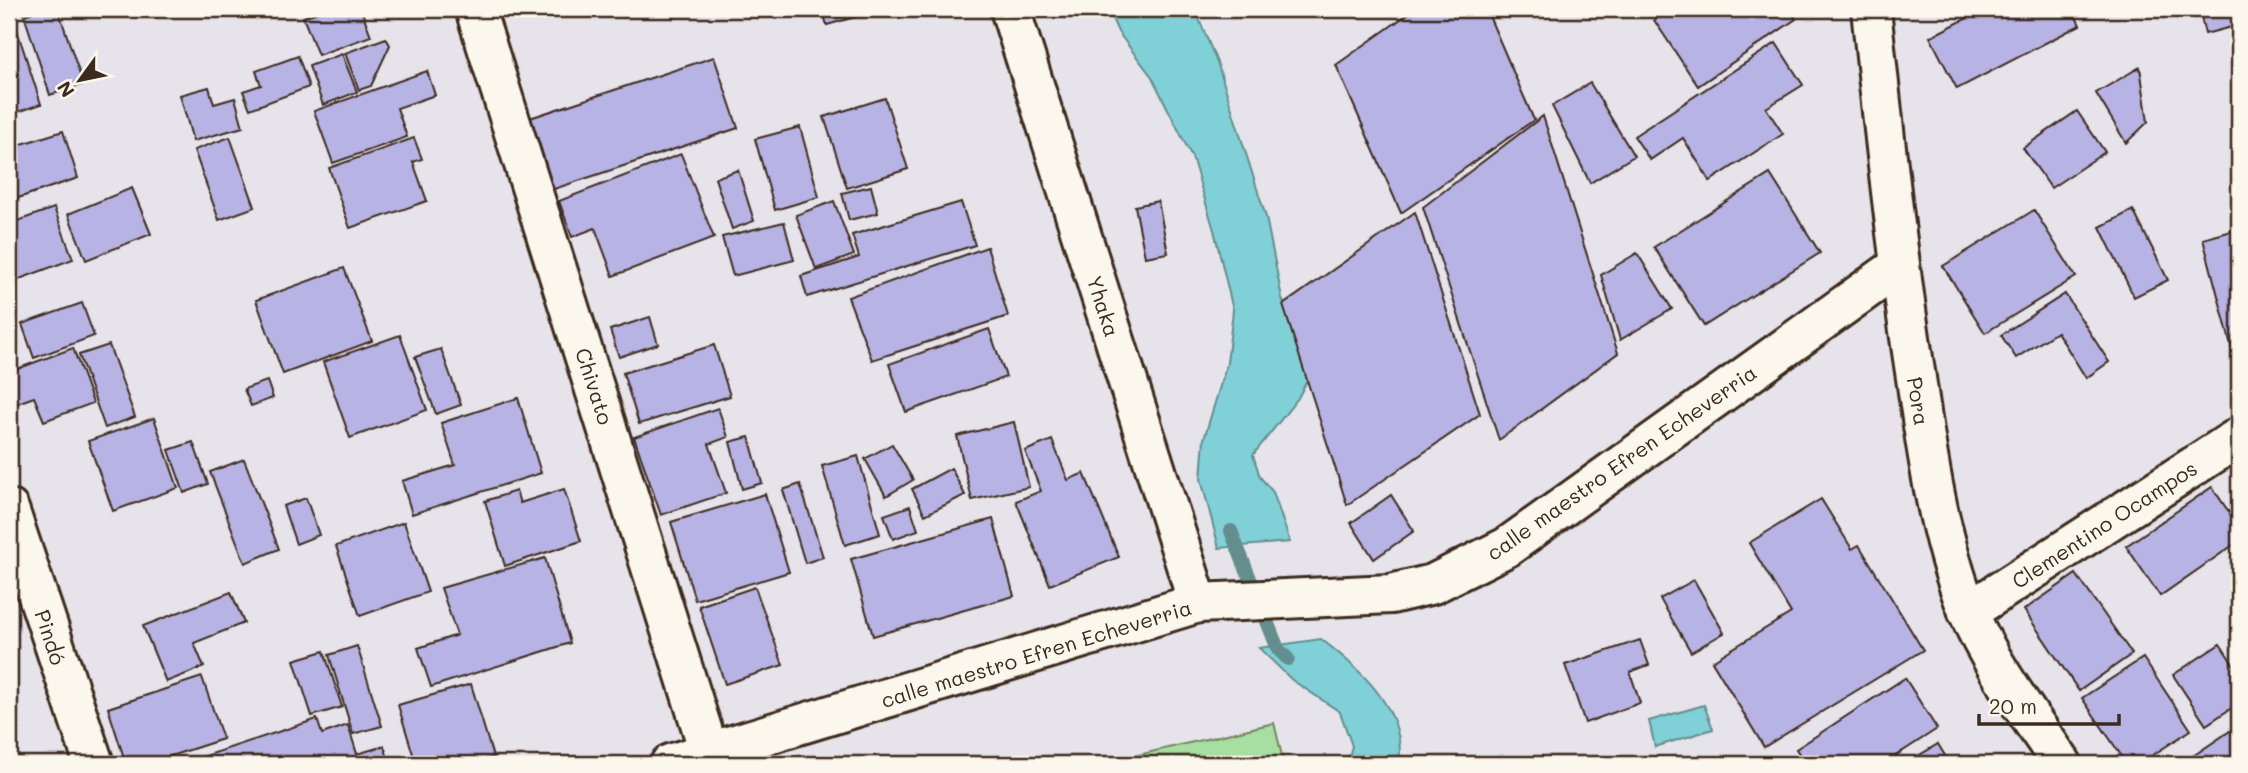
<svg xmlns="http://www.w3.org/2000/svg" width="2248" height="773" viewBox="0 0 2248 773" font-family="Mali,sans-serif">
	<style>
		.green { fill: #a7dea1; stroke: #718460; stroke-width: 2 }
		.water { fill: #7fd0d7; stroke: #648e8d; stroke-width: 2 }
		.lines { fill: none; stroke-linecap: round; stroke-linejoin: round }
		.stream { stroke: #648e8d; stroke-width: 14 }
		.building { fill: #b7b3e4; stroke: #3b2a1e; stroke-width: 2 }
		.minor-casing { stroke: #3b2a1e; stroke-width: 44 }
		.minor { stroke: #fbf7ec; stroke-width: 38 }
		.labels { text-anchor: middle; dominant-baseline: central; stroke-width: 5; stroke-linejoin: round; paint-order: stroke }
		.street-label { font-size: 21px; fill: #3b2a1e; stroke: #fbf7ec }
	</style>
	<rect width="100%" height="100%" fill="#e7e3ea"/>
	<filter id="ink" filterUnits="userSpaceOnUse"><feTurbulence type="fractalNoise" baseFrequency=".0143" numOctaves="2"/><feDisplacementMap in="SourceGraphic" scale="14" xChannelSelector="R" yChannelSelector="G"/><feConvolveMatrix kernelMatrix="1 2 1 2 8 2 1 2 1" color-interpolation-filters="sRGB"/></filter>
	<g filter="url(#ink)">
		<path class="green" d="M1274,723l10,41h-184z"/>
		<g class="water">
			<path d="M1108,9h87l23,56 48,152 16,81 29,75 -13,25 -45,57 7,22 13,15 17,50 -71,6 -18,-69 3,-40 23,-76 6,-53 -19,-80 -22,-73 -40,-80 -34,-45z"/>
			<path d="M1321,639c39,30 86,71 78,125h-52l5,-18 -12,-34 -48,-32 -33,-32z"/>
			<path d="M1704,705l9,24 -58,18 -6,-26z"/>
		</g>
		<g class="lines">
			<path class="stream" d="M1231,531l47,118 10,10"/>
		</g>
		<g class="building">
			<path d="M42,9h16l25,75 -33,11 -26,-80z"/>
			<path d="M327,9h34l10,27 -53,19 -15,-38z"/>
			<path d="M822,9h61l-56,16z"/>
			<path d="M1415,9h71l48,111 -133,93 -65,-148z"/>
			<path d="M1669,9h120l7,10 -98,67 -44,-66z"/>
			<path d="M1985,9h87l8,16 -123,64 -27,-52z"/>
			<path d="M2199,9h40v16l-34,9z"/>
			<path d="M16,27l25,77 -32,11v-86z"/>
			<path d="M386,38l4,7 -19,41 -12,4 -14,-37z"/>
			<path d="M1776,43l27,42 -37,23 17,26 -73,47 -27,-43 -33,22 -16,-24z"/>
			<path d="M342,54l15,38 -34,13 -14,-39z"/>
			<path d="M298,56l11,31 -59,22 -7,-18 18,-6 -5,-14z"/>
			<path d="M714,57l24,71 -193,64 -24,-71z"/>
			<path d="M2140,67l8,55 -22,21 -30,-50z"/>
			<path d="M427,71l8,24 -38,13 10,29 -74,26 -19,-52z"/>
			<path d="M1590,83l44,73 -44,27 -38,-77z"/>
			<path d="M209,87l5,17 21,-6 8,29 -50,14 -13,-46z"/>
			<path d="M885,98l23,71 -61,19 -23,-71z"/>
			<path d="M2077,111l28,41 -54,36 -28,-40z"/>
			<path d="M1543,116l75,237 -119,87 -76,-233z"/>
			<path d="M800,127l19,70 -44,13 -20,-71z"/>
			<path d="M63,131l15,47 -69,23v-53z"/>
			<path d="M230,137l25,70 -36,13 -25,-70z"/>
			<path d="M414,138l8,21 -9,3 14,39 -77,27 -21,-60z"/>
			<path d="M681,154l33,84 -101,38 -18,-48 -23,9 -13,-36z"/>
			<path d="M738,170l16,51 -22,8 -17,-51z"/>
			<path d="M1770,174l50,79 -116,73 -50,-79z"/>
			<path d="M871,186l7,27 -29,7 -7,-27z"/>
			<path d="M132,188l19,46 -65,26 -18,-46z"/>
			<path d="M834,201l20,54 -38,14 -20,-54z"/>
			<path d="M1158,201l10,52 -23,4 -10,-51z"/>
			<path d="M961,202l14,43 -168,52 -6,-21 58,-19 -7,-22z"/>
			<path d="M54,208l19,51 -64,24v-59z"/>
			<path d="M2034,210l42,67 -91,56 -42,-67z"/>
			<path d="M2133,210l35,70 -34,17 -34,-70z"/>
			<path d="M1415,212l65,202 -133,91 -64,-200z"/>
			<path d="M784,222l10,38 -61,16 -11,-39z"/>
			<path d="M2239,229v118l-7,2 -29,-110z"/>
			<path d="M987,247l21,69 -136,44 -24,-63z"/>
			<path d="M1637,253l35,56 -52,31 -19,-65z"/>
			<path d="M344,268l28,73 -89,33 -27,-74z"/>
			<path d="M2065,294l44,68 -23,16 -29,-46 -41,26 -15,-23z"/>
			<path d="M82,303l12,33 -60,22 -12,-34z"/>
			<path d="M650,317l8,27 -39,13 -9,-27z"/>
			<path d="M989,329l17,48 -100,35 -17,-48z"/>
			<path d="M400,335l27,75 -77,28 -27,-76z"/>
			<path d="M109,345l26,72 -30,11 -26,-73z"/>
			<path d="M714,345l16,51 -91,28 -16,-51z"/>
			<path d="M73,348l20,55 -49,18 -10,-24 -25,9v-34z"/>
			<path d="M441,349l20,56 -25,9 -21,-57z"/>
			<path d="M267,381l6,17 -22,8 -7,-17z"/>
			<path d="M518,398l23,75 -129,41 -10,-33 53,-16 -14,-42z"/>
			<path d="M718,408l10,29 -19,7 17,49 -65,22 -27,-78z"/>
			<path d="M154,418l24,70 -65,23 -25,-70z"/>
			<path d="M1014,422l15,65 -57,13 -15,-64z"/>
			<path d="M749,437l13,46 -20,6 -12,-47z"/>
			<path d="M1052,440l16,40 16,-7 35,84 -69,28 -34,-84 25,-10 -16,-40z"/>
			<path d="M193,442l15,42 -24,9 -15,-43z"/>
			<path d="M892,444l21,36 -27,16 -21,-37z"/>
			<path d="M858,456l22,78 -35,11 -23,-79z"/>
			<path d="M244,459l35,90 -34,14 -35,-91z"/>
			<path d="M951,468l14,27 -40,20 -13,-26z"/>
			<path d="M800,484l23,73 -18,6 -22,-73z"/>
			<path d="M2212,487l27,40v14l-79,55 -34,-50z"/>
			<path d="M564,489l17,52 -76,25 -20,-65 31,-10 4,12z"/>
			<path d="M765,494l24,78 -94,28 -24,-78z"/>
			<path d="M1391,495l23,36 -40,28 -23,-36z"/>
			<path d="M306,498l13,37 -23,9 -13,-38z"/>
			<path d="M1821,499l31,50 7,-4 64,105 -159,97 -52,-86 79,-48 -42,-70z"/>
			<path d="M910,506l8,24 -25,9 -9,-24z"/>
			<path d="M993,519l21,77 -141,40 -22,-77z"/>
			<path d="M404,522l24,70 -68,24 -24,-70z"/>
			<path d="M545,558l25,85 -139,44 -13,-39 39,-13 -16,-47z"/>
			<path d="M2076,574l56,80 -53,37 -55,-81z"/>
			<path d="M1694,580l30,53 -33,19 -31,-53z"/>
			<path d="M755,587l28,78 -58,19 -26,-78z"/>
			<path d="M231,592l13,31 -50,20 10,24 -38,15 -23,-56z"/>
			<path d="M1640,640l9,25 -19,7 10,31 -55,20 -20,-58z"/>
			<path d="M2220,644l19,29v30l-33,22 -33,-50z"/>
			<path d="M357,646l25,80 -29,8 -24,-79z"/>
			<path d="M324,651l18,56 -30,9 -18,-56z"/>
			<path d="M2143,658l48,72 -52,34h-12l-45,-66z"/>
			<path d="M202,677l21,62 -77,25h-20l-18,-56z"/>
			<path d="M1905,678l32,51 -54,35h-77l-10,-15z"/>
			<path d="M471,684l22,73 -23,7h-54l-18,-59z"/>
			<path d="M317,719l5,15 26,-9 9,29 27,-8 6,18h-209z"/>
			<path d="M2239,725v39h-54l-1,-2z"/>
			<path d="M1938,744l12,20h-45z"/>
		</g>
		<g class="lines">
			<defs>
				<g id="minor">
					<path d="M475,9l238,755"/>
					<path d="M1010,9l188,594"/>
					<path d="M1871,9c13,123 26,246 45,369 11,77 23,160 52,233 22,54 62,105 94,153"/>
					<path d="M9,509l85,255"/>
					<path d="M1968,612l271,-175"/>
					<path d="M670,764l528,-161 193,-9 42,-10 74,-37 392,-281"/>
				</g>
			</defs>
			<use href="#minor" class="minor-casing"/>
			<use href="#minor" class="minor"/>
		</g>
	</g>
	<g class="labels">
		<g class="street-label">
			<text transform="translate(1104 306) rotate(72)">Yhaka</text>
			<text transform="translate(595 386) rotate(72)">Chivato</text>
			<text transform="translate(1919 401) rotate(81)">Pora</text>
			<text transform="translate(1621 462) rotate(-35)">calle maestro Efren Echeverria</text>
			<text transform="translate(2104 524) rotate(-33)">Clementino Ocampos</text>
			<text transform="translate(51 637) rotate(72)">Pindó</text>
			<text transform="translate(1036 653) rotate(-17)">calle maestro Efren Echeverria</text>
		</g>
	</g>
	<rect width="2248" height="773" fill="none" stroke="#fbf7ec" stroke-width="35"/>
	<rect x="18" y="18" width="2213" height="738" fill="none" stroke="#3b2a1e" stroke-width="2.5" filter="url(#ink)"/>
	<g transform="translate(80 80) rotate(237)" stroke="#fbf7ec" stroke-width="5" paint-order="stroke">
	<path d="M0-5L12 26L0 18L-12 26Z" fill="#3b2a1e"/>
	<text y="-10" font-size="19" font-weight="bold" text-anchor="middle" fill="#3b2a1e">N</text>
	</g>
	<path d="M1979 714v10h140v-10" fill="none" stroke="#3b2a1e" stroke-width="3.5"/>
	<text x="1989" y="714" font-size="21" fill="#3b2a1e" stroke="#fbf7ec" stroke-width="5" paint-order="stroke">20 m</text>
</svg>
